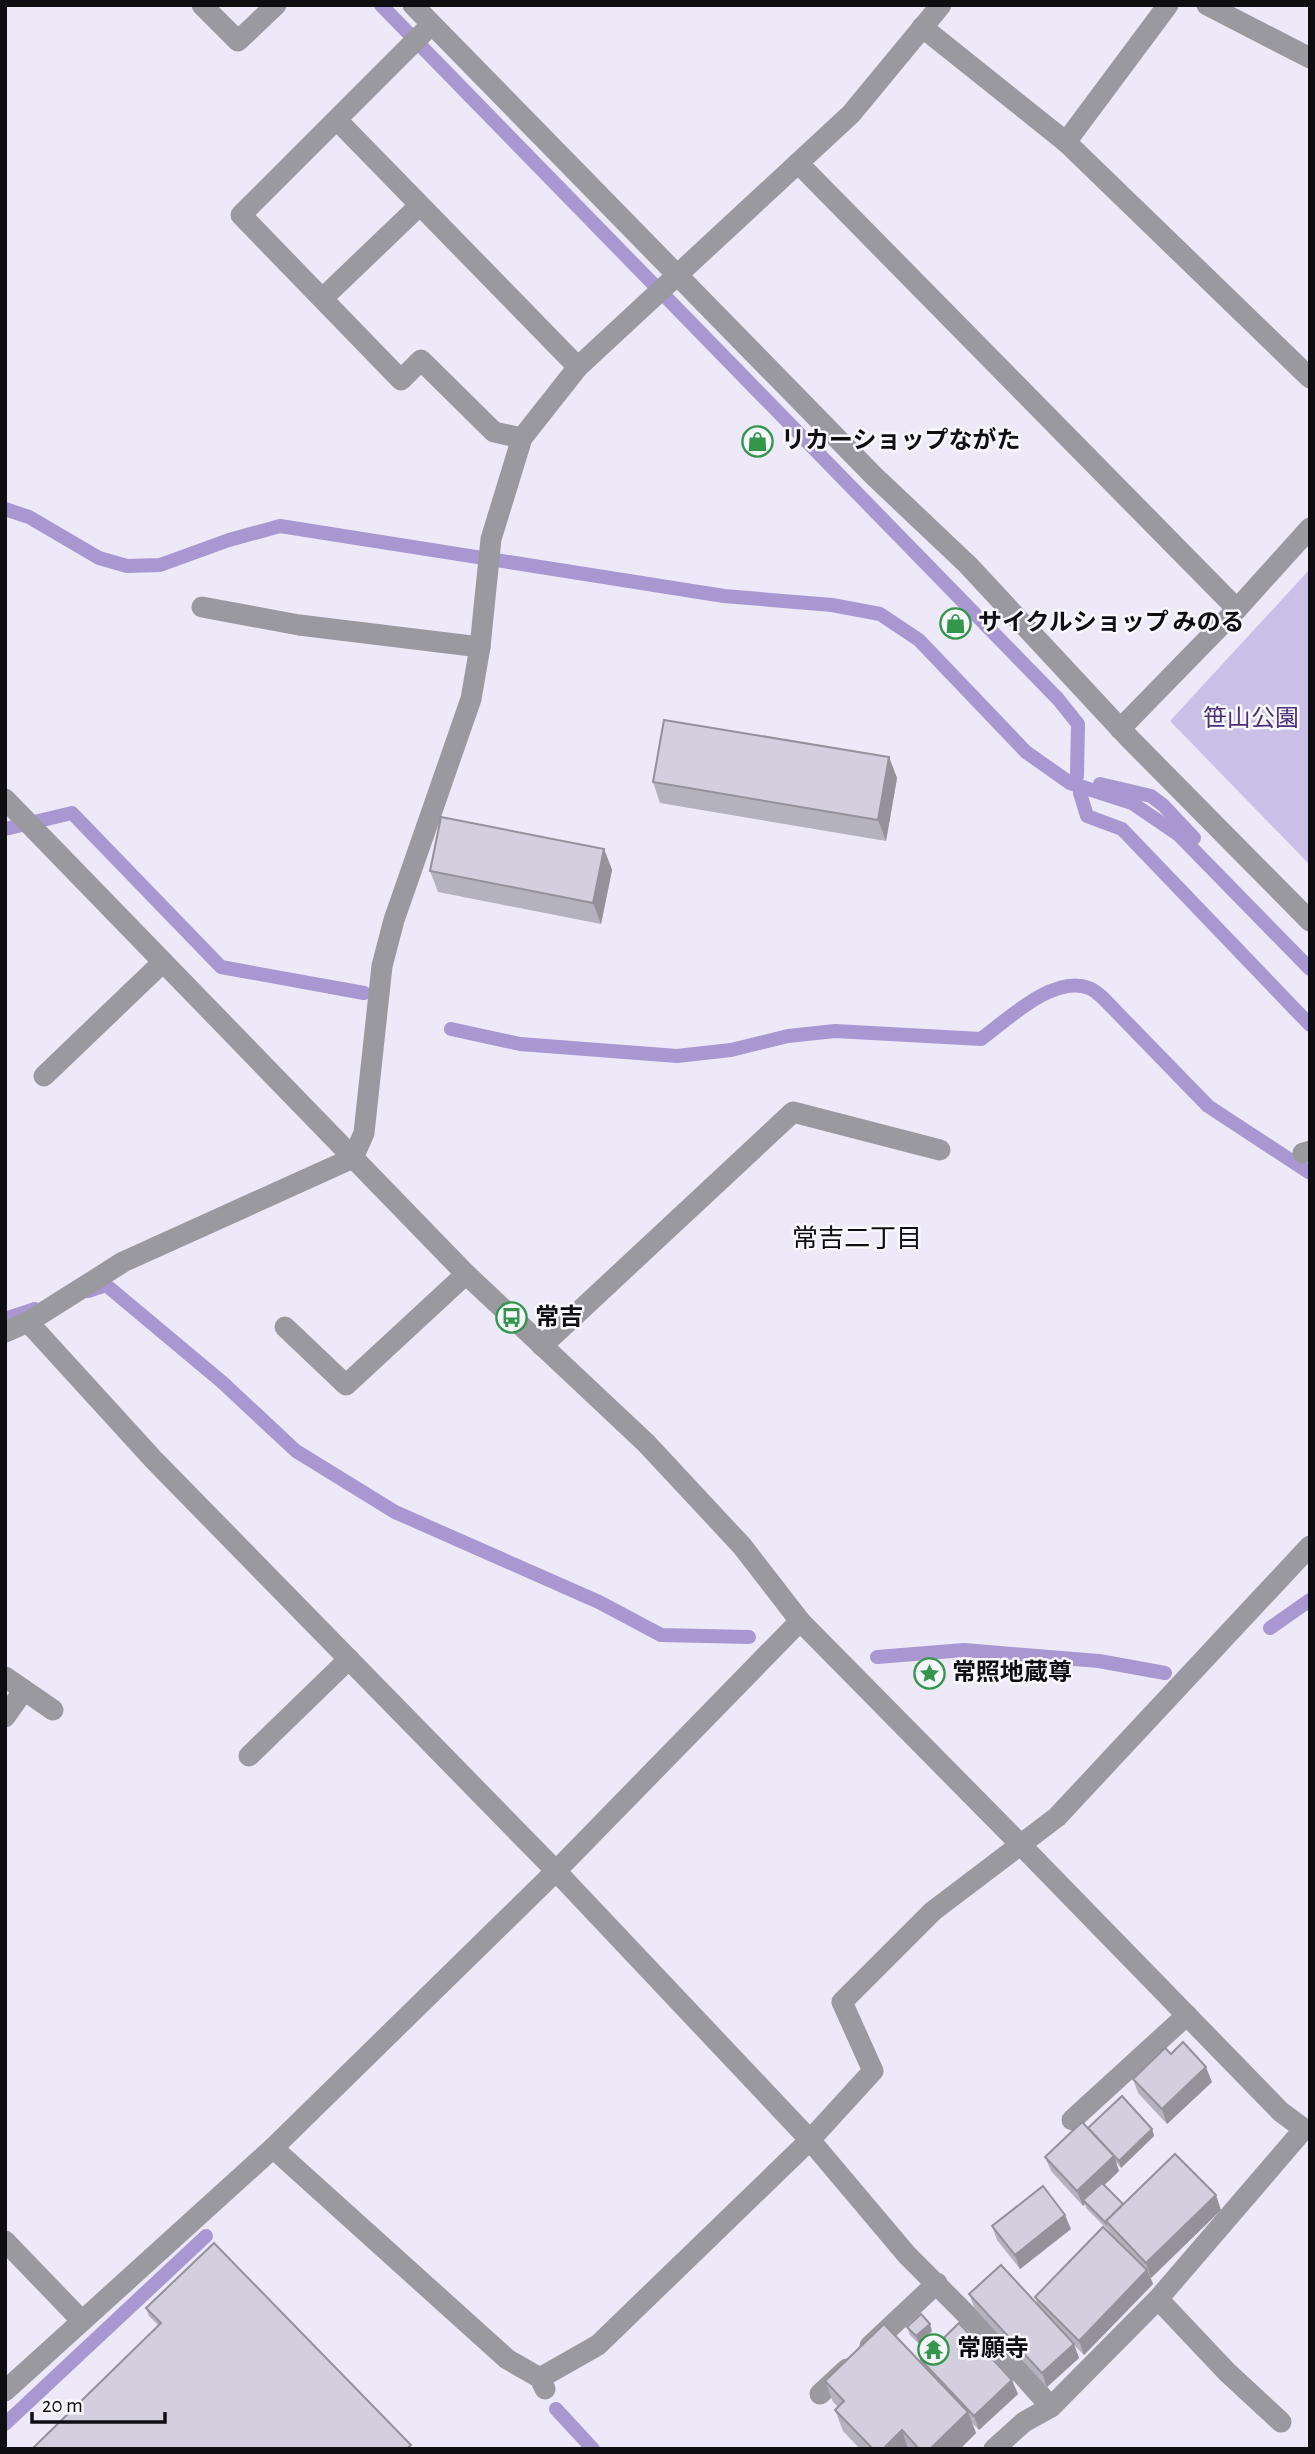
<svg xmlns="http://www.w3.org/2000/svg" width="1315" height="2454" viewBox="0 0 1315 2454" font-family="'Alegreya Sans','Noto Sans JP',sans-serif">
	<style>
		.green { fill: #cabfe7 }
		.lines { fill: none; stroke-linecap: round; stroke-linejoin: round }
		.stream { stroke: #a997d2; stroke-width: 14 }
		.minor { stroke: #9b99a0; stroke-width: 21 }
		.wall { fill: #b5b2bf }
		.shaded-wall { fill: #94919b }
		.building { fill: #d3cfde; stroke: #94919b; stroke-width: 2 }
		.labels { text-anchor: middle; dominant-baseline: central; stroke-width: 5; stroke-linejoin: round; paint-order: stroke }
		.poi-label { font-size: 24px; font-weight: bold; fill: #0e0d12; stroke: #f9f8fe; text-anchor: start }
		.park-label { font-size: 24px; fill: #4b3077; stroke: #f9f8fe }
		.neighbourhood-label { font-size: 26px; fill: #0e0d12; stroke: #f9f8fe }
	</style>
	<rect width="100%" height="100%" fill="#ede9f9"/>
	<path class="green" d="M1310,569v296l-140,-144z"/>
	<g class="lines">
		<g class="stream">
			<path d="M381,5l677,694 20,25 -1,52"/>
			<path d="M5,509l24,8 70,41 28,8 33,-1 69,-25 51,-14 444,70 108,9 48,9 39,26 107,112 44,31 62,20 47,32 131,134"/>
			<path d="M1100,784l51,12 12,9 31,33"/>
			<path d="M1080,793l7,23 35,13 188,196"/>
			<path d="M5,829l67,-16 149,154 143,26"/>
			<path d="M451,1029l69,15 157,12 54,-6 57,-14 47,-5 146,8c26,-19 73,-65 108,-51 4,1 9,6 13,9l106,109 102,67"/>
			<path d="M88,1291l18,-6 116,97 74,69 99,61 204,90 62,33 88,2"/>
			<path d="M5,1319l30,-10"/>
			<path d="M1270,1628l40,-28"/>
			<path d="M877,1657l87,-7 135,11 66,12"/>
			<path d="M556,2409l37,40"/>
			<path d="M5,2424l201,-188"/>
		</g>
		<g class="minor">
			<path d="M202,5l36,36 38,-36"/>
			<path d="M413,5l461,471 94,89 161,173 181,183"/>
			<path d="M1207,5l103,53"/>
			<path d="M431,25l-190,190 160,165 20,-20 73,72 28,6"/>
			<path d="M922,27l144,115 244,236"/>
			<path d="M337,120l241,247"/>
			<path d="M1066,142l102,-137"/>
			<path d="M798,163l439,446"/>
			<path d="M323,298l96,-92"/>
			<path d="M202,607l97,18 181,22"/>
			<path d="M1120,729l117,-120 73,-81"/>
			<path d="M5,799l461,475 180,169 96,103 58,75 220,223 261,268 23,17 6,1"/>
			<path d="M44,1076l119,-114"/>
			<path d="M1303,1153l7,-2"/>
			<path d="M28,1322l125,137 403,412 254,269 97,115 76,76 68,76"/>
			<path d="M285,1327l61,58 120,-111"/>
			<path d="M5,1332l23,-10 95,-60 230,-104 11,-25 18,-167 12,-46 77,-221 9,-52 11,-108 31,-101 56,-71 273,-253 90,-109"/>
			<path d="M542,1346l251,-234 147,38"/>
			<path d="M5,1677l48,33"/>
			<path d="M5,1717l19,-27"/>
			<path d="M249,1756l100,-97"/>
			<path d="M1072,2120l115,-105"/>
			<path d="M273,2148l234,211 33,19 5,11"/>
			<path d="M5,2241l77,80"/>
			<path d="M1158,2299l69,73 54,50"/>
			<path d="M870,2346l67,-63"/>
			<path d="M540,2378l58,-33 212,-205 63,-69 -31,-69 91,-91 124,-94 253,-271"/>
			<path d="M5,2391l268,-243 283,-277 244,-250"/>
			<path d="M820,2394l27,-25"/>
			<path d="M994,2449l30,-27 27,-15 107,-108 146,-170"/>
		</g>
	</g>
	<g class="wall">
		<path d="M889,757l8,21 -11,63 -226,-38 -7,-21z"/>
		<path d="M604,849l8,21 -11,54 -163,-32 -8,-21z"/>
		<path d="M1171,2054l41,28 -45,42 -29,-31 -5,-14z"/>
		<path d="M1088,2128l64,1 2,7 -33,32 -5,-6 3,9 -15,14 19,19 98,6 -70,68 -1,-2 3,8 -69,71 -10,-10 5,13 -32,29 -72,-78 -6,-15 69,11 -3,-8 75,-64 -1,-2 -23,-23 -1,-4 -2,2 -32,-35 -6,-14z"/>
		<path d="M992,2226l79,3 -51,40 -23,-29z"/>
		<path d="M146,2308l267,141 -254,-123 -10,-10z"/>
		<path d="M907,2327l25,4 -13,13 -9,-9z"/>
		<path d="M921,2360l97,34 -39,36 -7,-7 4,10 -16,16h-100l-17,-18 -8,-21 3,-3 -5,-5 -8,-21 97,-17z"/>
	</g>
	<g class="shaded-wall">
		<path d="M889,757l8,21 -11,63 -8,-21z"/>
		<path d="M604,849l8,21 -11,54 -8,-21z"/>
		<path d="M1206,2067l6,15 -45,42 -5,-15z"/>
		<path d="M1152,2129l2,7 -33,32 -2,-7z"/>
		<path d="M1114,2156l5,15 -33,32 -3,-3 2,4 -2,2 -6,-15z"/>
		<path d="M1216,2195l5,15 -70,68 -5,-15z"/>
		<path d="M1065,2215l6,14 -51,40 -5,-14z"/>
		<path d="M1147,2270l6,14 -69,71 -5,-14z"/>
		<path d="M930,2324l2,7 -13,13 -3,-8z"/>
		<path d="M1074,2344l5,14 -32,29 -5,-14z"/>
		<path d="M1012,2380l6,14 -39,36 -5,-14z"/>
		<path d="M968,2412l8,21 -16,16h-30z"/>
		<path d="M902,2430l6,19h-25z"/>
	</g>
	<g class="building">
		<path d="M664,720l225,37 -11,63 -225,-38z"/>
		<path d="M441,817l163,32 -11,54 -163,-32z"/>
		<path d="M1183,2042l23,25 -44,42 -29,-30 32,-31 6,6z"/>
		<path d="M1122,2096l30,33 -33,32 -31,-33z"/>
		<path d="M1082,2122l32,34 -37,35 -32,-34z"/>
		<path d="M1175,2154l41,41 -70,68 -40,-42z"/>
		<path d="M1102,2183l21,21 -17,17v2l-23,-23z"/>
		<path d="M1043,2186l22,29 -50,40 -23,-29z"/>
		<path d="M1103,2227l44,43 -68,71 -44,-44z"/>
		<path d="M214,2243l197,202 -4,4h-375l129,-126 -15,-15z"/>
		<path d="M1001,2265l73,79 -32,29 -73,-79z"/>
		<path d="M921,2314l9,10 -14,12 -9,-9z"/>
		<path d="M959,2323l53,57 -38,36 -53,-56z"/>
		<path d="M884,2324l84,88 -38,37h-11l-17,-19 -19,19h-10l-38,-39 9,-9 -19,-20z"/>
	</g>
	<defs>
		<symbol id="shop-ring" viewBox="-11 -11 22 22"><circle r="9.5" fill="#f9f8fe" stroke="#33964b" stroke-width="1.5"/><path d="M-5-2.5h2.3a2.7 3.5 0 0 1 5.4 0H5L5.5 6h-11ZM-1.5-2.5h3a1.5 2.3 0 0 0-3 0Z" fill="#33964b"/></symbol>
		<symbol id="bus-ring" viewBox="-11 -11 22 22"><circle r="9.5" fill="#f9f8fe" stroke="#33964b" stroke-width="1.5"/><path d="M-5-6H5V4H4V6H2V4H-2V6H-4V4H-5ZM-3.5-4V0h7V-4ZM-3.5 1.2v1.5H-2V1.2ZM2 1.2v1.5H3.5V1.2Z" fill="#33964b"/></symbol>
		<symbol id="sight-ring" viewBox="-11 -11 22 22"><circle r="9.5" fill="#f9f8fe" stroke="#33964b" stroke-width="1.5"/><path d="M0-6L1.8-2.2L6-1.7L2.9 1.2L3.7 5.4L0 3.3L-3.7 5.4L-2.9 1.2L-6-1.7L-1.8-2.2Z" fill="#33964b"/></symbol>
		<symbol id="temple-ring" viewBox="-11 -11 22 22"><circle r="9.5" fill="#f9f8fe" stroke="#33964b" stroke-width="1.5"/><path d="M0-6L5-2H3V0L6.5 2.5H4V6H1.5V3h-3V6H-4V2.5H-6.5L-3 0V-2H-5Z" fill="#33964b"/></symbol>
	</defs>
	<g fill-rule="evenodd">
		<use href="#shop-ring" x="740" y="424" width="35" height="35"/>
		<use href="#shop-ring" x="938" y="606" width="35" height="35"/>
		<use href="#bus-ring" x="494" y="1300" width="35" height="35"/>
		<use href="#sight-ring" x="912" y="1656" width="35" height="35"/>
		<use href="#temple-ring" x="916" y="2332" width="35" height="35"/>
	</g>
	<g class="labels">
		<g class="poi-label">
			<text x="781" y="441">リカーショップながた</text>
			<text x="978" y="623">サイクルショップ みのる</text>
			<text x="535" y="1318">常吉</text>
			<text x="952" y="1673">常照地蔵尊</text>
			<text x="957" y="2349">常願寺</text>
		</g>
		<g class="park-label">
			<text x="1251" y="719">笹山公園</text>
		</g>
		<g class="neighbourhood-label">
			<text x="857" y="1239">常吉二丁目</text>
		</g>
	</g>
	<rect width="1315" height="2454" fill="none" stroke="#0e0d12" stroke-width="14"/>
	<path d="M32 2412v10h133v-10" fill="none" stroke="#0e0d12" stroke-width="3.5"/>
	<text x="42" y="2412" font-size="21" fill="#0e0d12" stroke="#f9f8fe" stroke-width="5" paint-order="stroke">20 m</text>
</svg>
